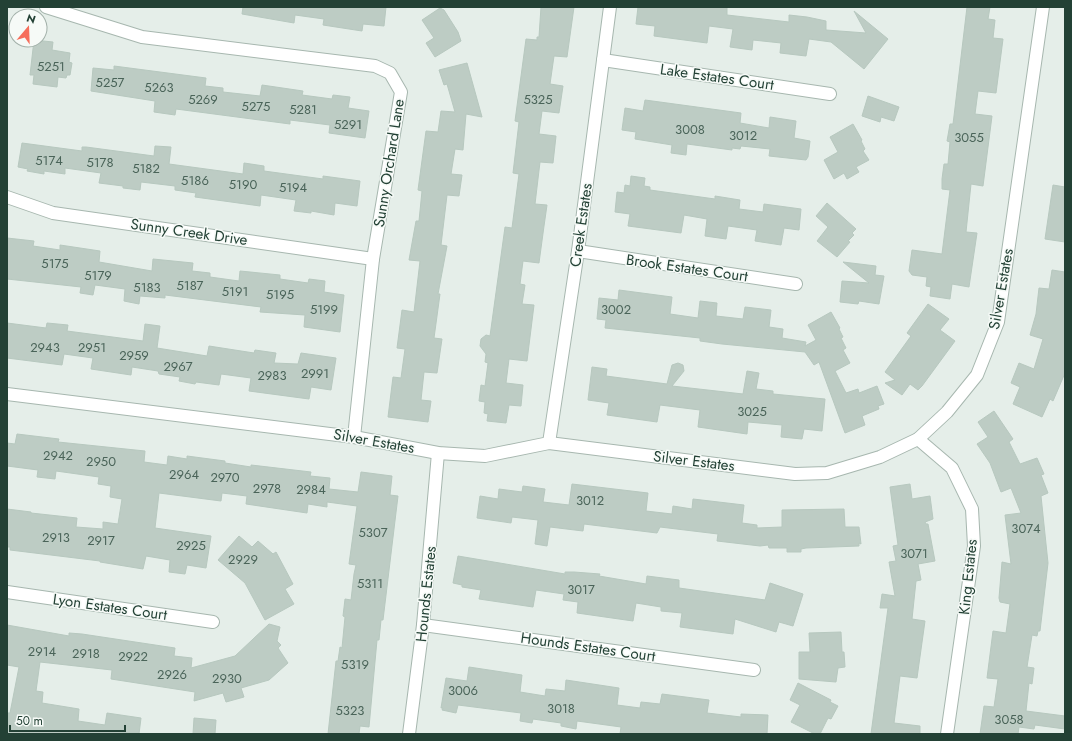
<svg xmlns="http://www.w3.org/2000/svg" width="1072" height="741" viewBox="0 0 1072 741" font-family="Jost,sans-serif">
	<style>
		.building { fill: #bdccc4; stroke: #b7c8bf }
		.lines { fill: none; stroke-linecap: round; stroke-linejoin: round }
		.minor-casing { stroke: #a7b7af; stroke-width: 14 }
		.minor { stroke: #fff; stroke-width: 12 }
		.labels { text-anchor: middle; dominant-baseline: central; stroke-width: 3; stroke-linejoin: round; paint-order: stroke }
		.number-label { font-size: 13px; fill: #4a6459 }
		.street-label { font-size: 15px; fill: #234135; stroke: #f6faf7 }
	</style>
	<rect width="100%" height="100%" fill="#e5eee9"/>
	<g class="building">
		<path d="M243,7h143l-2,19 -21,-2 -1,7 -39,-6 1,-6 -29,-4 -1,8 -52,-9z"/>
		<path d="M541,7h33l-7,50 -13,-1 -4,28 13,2 -4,27 -17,-2 -3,23 17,2 -3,27 -13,-1 -5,42 12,1 -3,21 -5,37 -16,-2 -3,23 5,1 -3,19 12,1 -7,56 -18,-2 -3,24 17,2 -2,21 -12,-1 -3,18 -19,-2 1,-7 -4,-1 1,-11 -6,-1 2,-16 4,1 3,-23 -3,-1 1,-8 -6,-8 1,-7 5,-4 4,1 15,-109 7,1 7,-54 -6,-1 6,-51 -4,-1 11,-82 11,1v-3h2z"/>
		<path d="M638,7h89v8l62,7v-7l18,2 19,4v9l40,3 -12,-22 34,28 -24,30 -33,-27 -22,-3 -3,17 -26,-3 1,-10 -28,-3 -1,10 -22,-3 3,-18 -24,-3 -2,17 -53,-7 1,-10 -19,-2z"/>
		<path d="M967,7h23l-2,12 7,1 -2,18 10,1 -7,54 -18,-2 -3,23 17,2 -9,70 -12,-2 -5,48 11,1 -8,54 -17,-3 -2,15 -20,-3 1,-9 -5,-1 1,-9 -15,-2 -3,-4 3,-21 30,4 8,-64 -8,-1v-10l2,-15h4l2,-22 -3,-1 3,-17h3l1,-8z"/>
		<path d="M440,8l4,2 14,22 3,9 -26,16 -9,-14 8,-5 -12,-18z"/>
		<path d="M34,40l19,2 -1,8 18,3 -1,9 3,1 -2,12h-3l-1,3 -8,-1 -1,10 -24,-3 1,-9h-4z"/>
		<path d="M467,63l15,54 -16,-3 -3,36 -8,-1 -4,25 11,1 -3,21 -12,-1 -6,50 6,1 -9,48h2l-6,44 8,1 -5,34 -13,-1 -3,28 10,1 -3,21 -40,-5 5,-40 8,1 4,-29 -8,-1 5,-38 12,2 6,-51 -11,-1 7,-39h3l3,-30 -4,-1 8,-59 12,1 3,-21 14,1 -8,-28 -3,1 -5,-15z"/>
		<path d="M114,66l92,12 -1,8 18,2v4l37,4 2,-11 41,6 -1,4 30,4 1,-4 17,2 -2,11 21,3 -4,27 -36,-5 1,-8 -40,-5v4l-114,-15 -1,6 -21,-3 1,-11 -64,-10 2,-23 21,2z"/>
		<path d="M868,96l31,11 -5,14 -13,-4 -1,5 -18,-6z"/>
		<path d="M645,100l96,13 -1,10 29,5 1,-11 26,4 -2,17 16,3 -2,16 -2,3 -37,-4 1,-7 -29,-3 -1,3 -8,-1v2l-45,-6 -1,11 -15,-2 1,-8 -37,-6 1,-7 -14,-2 3,-22 18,3z"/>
		<path d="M853,124l9,16 -1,1 4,8 -2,2 6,9 -13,7 3,5 -12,7 -3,-6 -10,6 -10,-19 14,-8 -8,-15z"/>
		<path d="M22,143l60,8v-4h4l68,9 1,-10 16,1 -2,17 74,10 1,-11 20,3v5l59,8v-3l37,5 -3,25 -22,-3 -1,12 -23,-4v2l-17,-2 2,-11 -35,-5 -1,11 -65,-9 1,-4 -21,-3v-4l-34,-4 -1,8 -17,-2v-2l-24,-3 2,-10 -36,-5v6l-21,-3v3l-17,-3 1,-2 -10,-2z"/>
		<path d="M631,176l14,2 -1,8 6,1v3l65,9v-3l25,4 -1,9 24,3 1,-8 37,5 -2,21 -15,-2 -3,17 -26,-4 2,-11 -29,-4 -2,13 -21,-3 2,-17 -23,-4 -3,18 -53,-7 2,-12 -15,-2 2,-20 7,1 1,-8 5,1z"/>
		<path d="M1053,185l12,2v55l-20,-3z"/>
		<path d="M827,203l29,26 -4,4 2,2 -6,6 2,1 -13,15 -20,-16 11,-14 -12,-11z"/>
		<path d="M7,238l27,3 -1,5 27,4v-5l40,6 -1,11 53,9 1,-12 40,4 -1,8 18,2v4l29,4 1,-10 40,4v4l28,4 1,-4 16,2 -1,11 20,3 -4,37 -36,-5 1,-12 -45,-3 1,-5 -96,-12v3l-25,-2 -1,8 -15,-3 1,-12 -30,-4 -2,10 -13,-2 1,-6 -74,-8z"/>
		<path d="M843,262l33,4 -1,9 9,1 -5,28 -20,-3 -1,3 -18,-2 2,-21 27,2z"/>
		<path d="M1052,270l13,2v101l-12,28 -3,-2 -8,18 -29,-13 7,-17 -9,-4 8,-20 15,6 9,-30 -13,-4 6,-21 3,-26 10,1z"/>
		<path d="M619,290l53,7 -2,17 28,4 2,-17 17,2 -1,13 27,3 2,-12 26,3 -2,17 14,2 -1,9 24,4 -1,4 11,-6 -8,-15 23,-13 9,16 -1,1 4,8 -2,1 5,10 -3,2 7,13 -15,8 11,22 12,-4 1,4 18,-7 7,18 -6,2 1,3 -17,7 3,9 -20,8 -26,-71 -5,3 -9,-13 -83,-8 -22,-3v-3l-95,-10 1,-8 -9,-1 2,-21 19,2z"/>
		<path d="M928,304l21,15 -9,11 15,11 -33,45 -4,4 -8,-6 -8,11 -17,-12 10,-3 -10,-8 26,-36 -4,-3z"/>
		<path d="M7,323l39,5 1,-5 21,2 -1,6 76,10 2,-17 15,2 -3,22 50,8 2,-10 45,7 1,-3 21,3 -2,10 24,1 3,-11 35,5 -5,32 -20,-3 -2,12 -60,-8 2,-13 -30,-4 -2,11 -23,-3 -1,2 -16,-3 1,-4 -21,-3 -1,-3 -26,-4 -1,8 -40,-6 2,-11 -29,-4 -2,11 -55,-7z"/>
		<path d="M678,363l5,2 1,6 -12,15 71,8 4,-23 12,2 -3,16 17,2v3l52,5 -3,32 -18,-2 -2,10 -21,-2 1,-12 -34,-3 -1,12 -49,-7 2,-17 -40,-5 -3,17 -50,-7 2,-12 -21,-3 4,-33 15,2 -1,7 61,8 5,-19z"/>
		<path d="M994,411l19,28 -4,3 11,22 17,-6 7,16 -3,1 7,18 -7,3 7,67 -8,68h-2l-1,5 -5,-1 -5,32 7,1 -2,16 -3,-1 -3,28 39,5v13l-30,-4 -1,4 -15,-2 -1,7h-38l4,-28 10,1 4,-28 -11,-1 6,-47 13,2 4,-29 -10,-2 -1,-4 3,-36 9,2 -6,-49 16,-2 -10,-25 -10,4 -11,-29 -13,-19 11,-7 -10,-15z"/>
		<path d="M17,434l42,5 -1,3 87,9 -1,11 23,3 1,-9 19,3v-3l38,5v2l26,4v-2l60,7 -1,4 20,2 -1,11 29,3 3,-20 31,4 -2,19 8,1 -15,124h-2l-2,20h-2l-8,87 -9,-1 -1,8h-31l8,-73h2l2,-14 2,1 3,-31 -2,-1 2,-17 6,1 3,-26 2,-9 -7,-1 8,-58 -30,-4v5l-19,-3 -1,9 -61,-9 1,-8 -25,-3 -1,8 -62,-8 -4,35 56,8 -5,32 -19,-3 -2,9 -16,-2 1,-12 -24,-4 -3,13 -43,-7v-1l-90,-11v-3h-3v-38l24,3v1l46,5 -1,9 27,2v-7l15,2 4,-25 -12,-2 1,-11 -13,-2 1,-7 -43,-6 -1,8 -18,-2 1,-7 -31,-4v-23l8,1z"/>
		<path d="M572,484l76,9 -2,18 26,3 1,-8 19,3 1,-10 51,6 -2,18 15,2v3l25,-1v-17l62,-1 1,18h14l2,17 -2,-1v3l-53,2 -5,1v3h-14v-4h-18l-1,-3 -8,1 -43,-5 1,-7 -58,-7 -3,6 -73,-9 -1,7 -33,-4 -3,19 -12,-2 3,-24 -26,-3 -1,6 -34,-5 3,-22 18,3 1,-10 23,3 1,-6 22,3 -2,13 26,3z"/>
		<path d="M910,484l2,15 18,-3 3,23 -8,3 1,2h2l7,37 -17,3 3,16 -5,1 -4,38 13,2 -8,57 -17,-2 -6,47 26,3v8h-49l17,-126h-8l2,-14 13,2 -6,-34 7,-1 -3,-15 5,-1 -8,-58z"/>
		<path d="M239,536l13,11 6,-6 15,13 3,-2 17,32 -8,5 9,15 -29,16 -20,-37 -27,-23z"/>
		<path d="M458,556l107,18v-2h9l26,2 -1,2 47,8 1,-8 32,4v8l86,12 5,-17 33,11 -10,32 -14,-4 -3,10 -41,-13 -2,15 -53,-7 2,-14 -21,-2v-4l-25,-4 -3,18 -56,-8 1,-11 -15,-2 1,-6 -28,-4 -3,17 -54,-8 2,-9 -19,-3v-2l-9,-2z"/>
		<path d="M269,624l11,3 -3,14 4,4 -3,3 10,15 -19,17 -28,8 3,9 -18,5 -3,-9 -29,8 1,-9 -84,-13 1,-9 -72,-8 -4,29 7,1 -1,11 37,6 -1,12 27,4 2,-12 34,5 -2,16h-132v-21h3l9,-46 -12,-2v-40l62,11v-3l13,1 93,14 -1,8 18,2 -1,10 44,-12z"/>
		<path d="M841,632l1,20h2l1,15 -7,1 -2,14 -37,-3v-27h11l-1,-19z"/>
		<path d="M469,667l53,8 -2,17 25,4 1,-7 19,2 1,-11 53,8 -2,17 23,3 1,-6 19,2 2,-10 47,6 -2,13 34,4v-3l27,1 -1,19h-147l1,-7 -44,-6 -1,8 -15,-3v-3l-28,-4 -1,4 -12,-2 1,-8 -63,-8 -2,8 -14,-3 1,-2h-2l5,-30 21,3z"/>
		<path d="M798,683l33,17 -1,2 8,4 -7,13 -3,-1 -8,16h-5l-24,-12 9,-17 -10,-5z"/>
		<path d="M194,718l22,2 -1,14h-22z"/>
	</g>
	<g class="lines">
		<defs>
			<g id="minor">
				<path d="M46,7l96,30 233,29 15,7 11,19 -28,167 -19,178"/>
				<path d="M603,60l227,34"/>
				<path d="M7,197l46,16 320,46"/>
				<path d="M578,251l218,33"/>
				<path d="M7,394l347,43 84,16 47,3 64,-13 246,31 32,-1 53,-16 38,-18 29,-27 30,-37 21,-53 45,-315"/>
				<path d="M918,439l34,29 20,41 2,37 -27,188"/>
				<path d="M549,443l29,-192 32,-244"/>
				<path d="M7,592l206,30"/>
				<path d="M423,625l331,45"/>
				<path d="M409,734l14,-109 15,-172"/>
			</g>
		</defs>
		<use href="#minor" class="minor-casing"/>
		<use href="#minor" class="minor"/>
	</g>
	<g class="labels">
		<g class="number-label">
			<text x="51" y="66">5251</text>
			<text x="110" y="82">5257</text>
			<text x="159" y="87">5263</text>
			<text x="203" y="99">5269</text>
			<text x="538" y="99">5325</text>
			<text x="256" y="106">5275</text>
			<text x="303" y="109">5281</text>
			<text x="348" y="124">5291</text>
			<text x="690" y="129">3008</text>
			<text x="743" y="135">3012</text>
			<text x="969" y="137">3055</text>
			<text x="49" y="160">5174</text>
			<text x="100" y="162">5178</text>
			<text x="146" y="168">5182</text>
			<text x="195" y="180">5186</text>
			<text x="243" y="184">5190</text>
			<text x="293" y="187">5194</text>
			<text x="55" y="263">5175</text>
			<text x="98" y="275">5179</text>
			<text x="190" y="285">5187</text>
			<text x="147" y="287">5183</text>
			<text x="235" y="291">5191</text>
			<text x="280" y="294">5195</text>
			<text x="324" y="309">5199</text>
			<text x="616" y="309">3002</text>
			<text x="45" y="347">2943</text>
			<text x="92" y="347">2951</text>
			<text x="134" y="355">2959</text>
			<text x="178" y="366">2967</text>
			<text x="315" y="373">2991</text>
			<text x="272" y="375">2983</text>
			<text x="752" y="411">3025</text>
			<text x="58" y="455">2942</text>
			<text x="101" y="461">2950</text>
			<text x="184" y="474">2964</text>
			<text x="225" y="477">2970</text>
			<text x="267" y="488">2978</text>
			<text x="311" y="489">2984</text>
			<text x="590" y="500">3012</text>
			<text x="1026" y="528">3074</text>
			<text x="373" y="532">5307</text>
			<text x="56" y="537">2913</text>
			<text x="101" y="540">2917</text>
			<text x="191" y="545">2925</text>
			<text x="914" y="553">3071</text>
			<text x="243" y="559">2929</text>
			<text x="370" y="583">5311</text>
			<text x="581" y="589">3017</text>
			<text x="42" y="651">2914</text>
			<text x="86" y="653">2918</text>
			<text x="133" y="656">2922</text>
			<text x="355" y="664">5319</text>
			<text x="172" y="674">2926</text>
			<text x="227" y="678">2930</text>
			<text x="463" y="690">3006</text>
			<text x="561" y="708">3018</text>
			<text x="350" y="710">5323</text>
			<text x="1009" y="719">3058</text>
		</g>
		<g class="street-label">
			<text transform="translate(717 77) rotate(8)">Lake Estates Court</text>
			<text transform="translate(389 163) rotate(-81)">Sunny Orchard Lane</text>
			<text transform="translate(581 225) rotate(-82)">Creek Estates</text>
			<text transform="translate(189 232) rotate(8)">Sunny Creek Drive</text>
			<text transform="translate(687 268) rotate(8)">Brook Estates Court</text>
			<text transform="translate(1001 289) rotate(-80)">Silver Estates</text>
			<text transform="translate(374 441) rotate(10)">Silver Estates</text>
			<text transform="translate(694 461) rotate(7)">Silver Estates</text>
			<text transform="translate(968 577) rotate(-84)">King Estates</text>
			<text transform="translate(426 594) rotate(-84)">Hounds Estates</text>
			<text transform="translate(110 607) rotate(8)">Lyon Estates Court</text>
			<text transform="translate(588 647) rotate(8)">Hounds Estates Court</text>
		</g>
	</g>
	<rect width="1072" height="741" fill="none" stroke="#234135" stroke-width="16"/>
	<g transform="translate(28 28) rotate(19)"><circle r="19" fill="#f6faf7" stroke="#a2b0a9"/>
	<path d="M0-3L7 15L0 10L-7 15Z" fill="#f66e5c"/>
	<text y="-6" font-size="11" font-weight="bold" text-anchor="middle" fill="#234135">N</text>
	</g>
	<path d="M10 725v6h115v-6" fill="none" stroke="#234135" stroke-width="2"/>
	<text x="16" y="725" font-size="12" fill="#234135" stroke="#f6faf7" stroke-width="3" paint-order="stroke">50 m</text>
</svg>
